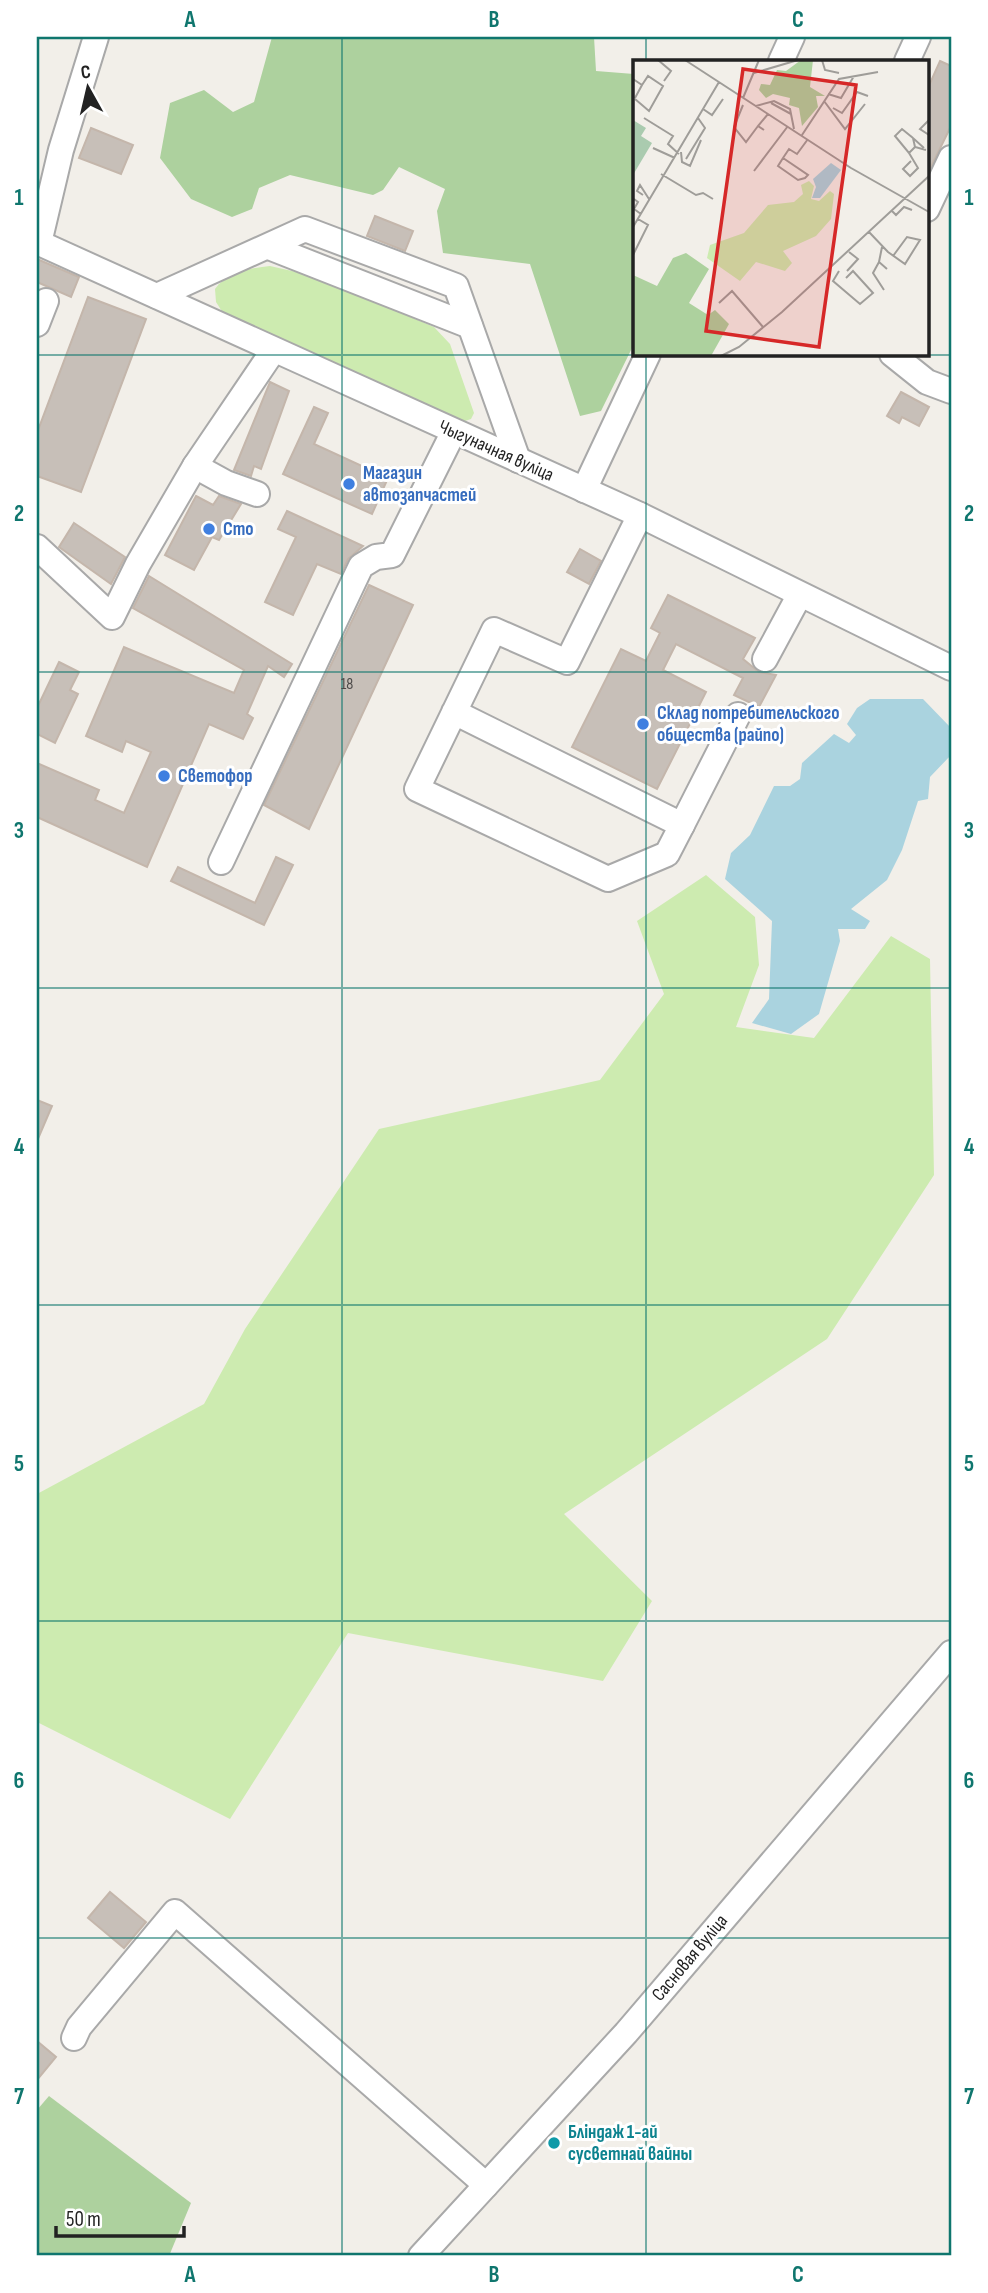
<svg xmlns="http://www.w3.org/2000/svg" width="988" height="2293" viewBox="0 0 988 2293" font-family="'Sofia Sans Condensed',sans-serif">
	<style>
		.grass { fill: #cdebb0 }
		.forest { fill: #add19e }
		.water { fill: #aad3df }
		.building { fill: #c7bfb8; stroke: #c4b6ab; stroke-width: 2 }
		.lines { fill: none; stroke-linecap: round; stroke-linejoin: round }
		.minor-casing { stroke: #a9a9a9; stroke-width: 28 }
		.minor { stroke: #fff; stroke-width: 24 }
		.grid { fill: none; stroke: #0f766e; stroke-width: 2; stroke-opacity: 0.55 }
		.shop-dot { fill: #3f7fe0; stroke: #fff; stroke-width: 2.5 }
		.culture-dot { fill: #0f9aa8; stroke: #fff; stroke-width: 2.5 }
		.labels { text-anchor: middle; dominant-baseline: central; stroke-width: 6; stroke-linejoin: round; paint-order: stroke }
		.number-label { font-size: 16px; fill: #4b4948 }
		.street-label { font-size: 19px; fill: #222; stroke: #fff }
		.shop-label { font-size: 19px; font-weight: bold; fill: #366cbe; stroke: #fff; text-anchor: start }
		.culture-label { font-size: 19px; font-weight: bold; fill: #0d838f; stroke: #fff; text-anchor: start }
		.inset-road { fill: none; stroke: #9f9d99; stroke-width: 2 }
		.view { fill: #d62828; fill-opacity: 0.15; stroke: #d62828; stroke-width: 3.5 }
		.inset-edge { fill: none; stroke: #222; stroke-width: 3.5 }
		.neatline { fill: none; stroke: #0f766e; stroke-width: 2.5 }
		.grid-label { font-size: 23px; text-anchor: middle; font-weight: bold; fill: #0f766e }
	</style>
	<rect width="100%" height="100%" fill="#f2efe9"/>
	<g class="grass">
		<path d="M270,266l44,10 120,51 16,17 24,69 -3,6 -9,3 -12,-2 -227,-107 -7,-11 -1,-13c12,-17 35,-21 55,-23z"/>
		<path d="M706,875l49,42 4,48 -23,62 78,11 77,-102 39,23 4,216 -107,164 -263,175 88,87 -49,80 -255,-48 -118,186 -193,-97v-228l167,-90 41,-75 134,-200 221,-49 64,-86 -27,-73z"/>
	</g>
	<g class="forest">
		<path d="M272,37h322l2,34 38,3v270l-33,67 -21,5 -50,-152 -87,-11 -6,-42 8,-22 -46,-22 -16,23 -10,5 -83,-20 -31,13 -7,21 -20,8 -41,-18 -31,-41 10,-55 34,-13 29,22 21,-10z"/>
		<path d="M49,2096l142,107 -22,53h-132v-146z"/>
	</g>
	<path class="water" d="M870,699h53l28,29v27l-21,22 -2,22 -10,2 -16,49 -15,30 -36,29 19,12 -5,8h-27l2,12 -21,73 -28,20 -39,-11 17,-24 3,-78 -47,-42 6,-26 19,-18 24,-49h16l10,-7 2,-16 32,-29 15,9 7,-8 -9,-11 10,-16z"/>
	<g class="building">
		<path d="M940,61l11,5v60l-24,49v-85z"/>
		<path d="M91,128l42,17 -12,29 -42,-16z"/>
		<path d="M375,216l38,15 -8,20 -38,-15z"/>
		<path d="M37,259l42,18 -8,20 -34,-15z"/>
		<path d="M88,297l58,22 -65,173 -44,-16v-43z"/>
		<path d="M270,382l19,9 -28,78 -7,-3 -3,10 -17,-6z"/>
		<path d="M901,392l28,15 -10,19 -17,-9 -3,6 -12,-7z"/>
		<path d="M314,407l14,6 -14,31 74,34 -16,36 -89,-40z"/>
		<path d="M196,496l17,9 6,-9 22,8 -22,36 -7,-3 -18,33 -29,-15z"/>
		<path d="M287,511l76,35 -15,13 -7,15 -24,-10 -24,51 -28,-13 31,-65 -18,-8z"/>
		<path d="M74,523l51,34 -14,27 -52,-37z"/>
		<path d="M580,549l21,12 -12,23 -22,-12z"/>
		<path d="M149,576l143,88 -8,13 -16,-11 -21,48 6,4 -10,21 -34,-15 -62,143 -110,-50v-54l62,27 -4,10 29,13 27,-61 -25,-11 -4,11 -36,-16 38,-89 110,46 10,-23 -111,-62z"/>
		<path d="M369,585l44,20 -104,224 -45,-24z"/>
		<path d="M668,595l87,43 -12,21 16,13 17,3 -17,32 -25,-12 9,-17 -67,-34 -13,26 43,22 -49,97 -85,-42 49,-98 25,12 14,-28 -9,-5z"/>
		<path d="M59,662l20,10 -9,18 8,4 -23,49 -18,-9v-26z"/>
		<path d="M276,857l17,8 -29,60 -93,-44 7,-14 77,36z"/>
		<path d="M37,1100l15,6 -15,35z"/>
		<path d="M110,1892l36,30 -22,26 -36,-30z"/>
		<path d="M37,2041l19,16 -19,23z"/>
	</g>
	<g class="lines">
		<defs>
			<g id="minor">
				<path d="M781,61l11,-24"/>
				<path d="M907,61l11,-24"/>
				<path d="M927,209l24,-51"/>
				<path d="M37,242l603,273 311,153"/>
				<path d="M39,243l22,-93 35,-113"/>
				<path d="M269,247l201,79"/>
				<path d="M157,296l148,-67 151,57 62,174"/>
				<path d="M37,324l9,-23"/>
				<path d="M892,354l35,28 24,9"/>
				<path d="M584,490l64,-136"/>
				<path d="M257,494l-31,-11 -31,-17 78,-115"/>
				<path d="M37,547l75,70 26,-53 57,-98"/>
				<path d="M765,659l34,-63"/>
				<path d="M454,712l228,113 -15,29 -59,25 -191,-90 77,-159 73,32 73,-147"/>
				<path d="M682,825l56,-110"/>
				<path d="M221,862l140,-296 15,-9 16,-2 61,-122"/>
				<path d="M74,2038l5,-11 96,-115 311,273"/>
				<path d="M421,2256l205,-223 325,-380"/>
			</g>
		</defs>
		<use href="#minor" class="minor-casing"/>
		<use href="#minor" class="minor"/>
	</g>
	<path class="grid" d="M342,37v2219M646,37v24M646,354v1902M37,355h914M37,672h914M37,988h914M37,1305h914M37,1621h914M37,1938h914"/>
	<g class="shop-dot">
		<circle cx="349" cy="484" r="7"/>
		<circle cx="209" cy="529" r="7"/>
		<circle cx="643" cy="724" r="7"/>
		<circle cx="164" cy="776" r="7"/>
	</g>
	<circle class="culture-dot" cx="554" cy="2143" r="7"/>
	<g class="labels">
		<g class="number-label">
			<text x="347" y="684">18</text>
		</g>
		<g class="street-label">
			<text transform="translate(496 451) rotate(24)">Чыгуначная вуліца</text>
			<text transform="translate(690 1958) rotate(-50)">Сасновая вуліца</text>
		</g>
		<g class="shop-label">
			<text x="363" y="473">Магазин<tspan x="363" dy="22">автозапчастей</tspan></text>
			<text x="223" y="529">Сто</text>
			<text x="657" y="713">Склад потребительского<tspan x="657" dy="22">общества (райпо)</tspan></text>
			<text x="178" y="776">Светофор</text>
		</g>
		<g class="culture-label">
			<text x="568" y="2132">Бліндаж 1-ай<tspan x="568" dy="22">сусветнай вайны</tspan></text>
		</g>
	</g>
	<g transform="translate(633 60)">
		<rect width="296" height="296" fill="#f2efe9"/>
		<path d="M176,121l5,5 -3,13 8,2 11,-10 4,3 -3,25 -15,17 -33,15 9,12 -7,8 -29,-9 -16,19 -33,-23 3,-13 34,-12 24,-28 26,-3 9,-8 -2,-9z" fill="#cdebb0"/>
		<path d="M168,0h12l-3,27 15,9h-9l2,11 -16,19 -3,-18 -10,-3 1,-7 -17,-4 -7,4 -7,-8 2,-6 9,1 7,-15 9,1zM53,193l23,16 -20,34 19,12 7,-5 14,14 -18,32h-78v-81l24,11 16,-28z" fill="#add19e"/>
		<path d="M0,60l13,8 -5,8 11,7 -19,32z" fill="#aacbaf"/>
		<path d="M198,103l10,7 -21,28h-8l4,-11 -3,-8z" fill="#aad3df"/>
		<path class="inset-road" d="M25,0l13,11 -7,10M52,0l166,108 78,44M189,0l3,10 14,3M121,13l44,-13M0,19l9,6 -7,13M195,34l13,4 13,-22M110,38l16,-38M2,39l14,12 14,-25 -15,-10 -6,9M191,41l21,28 20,-25M138,43l20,11M110,45l-9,22 12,15 12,-16M123,46l18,-5 16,8 4,20M200,48l9,5 15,-21 11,4M70,49l9,6 11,-16M11,58l29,18 -5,8 11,10M296,60l-9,9 9,6M131,70l-6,-4 10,-12M169,75l37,-56 39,-7M280,78l-11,-9 -7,7 14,17 6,-6M20,88l22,10M291,88l-11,-10 2,9 11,3M48,92l1,10 8,4 11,-26M276,93l9,15 -8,8 -7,-7 8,-8M150,98l25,17 -3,3 -7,2 -20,-14 5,-8 6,-9 8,5 11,-15M53,99l19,-31 -7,-10M121,111l34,-45M28,114l35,21 7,-2 10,6M10,135l-6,-4 3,-6 9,14M1,139l4,3 -4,7 7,5M259,151l4,4 8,-8 8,3M0,167l86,-145M236,172l19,20 17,12 15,-24 -13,-3 -14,19M249,187l-3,15 8,7M0,195l15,-30 -10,-6M246,202l-6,11 11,17M206,211l-6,10 27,23 13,-11 -20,-22 -7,7M214,211l11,-12 -9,-7M86,243l13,-12 31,36M88,296l18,-9 43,-35 147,-136"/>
		<path class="view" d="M110,9l113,16 -37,262 -113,-16z"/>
		<rect width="296" height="296" class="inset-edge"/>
	</g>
	<rect width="988" height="2293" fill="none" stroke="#ffffff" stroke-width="77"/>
	<g transform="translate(88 88) rotate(352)" stroke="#ffffff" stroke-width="5" paint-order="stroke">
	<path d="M0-5L12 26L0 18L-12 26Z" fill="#222222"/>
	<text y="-10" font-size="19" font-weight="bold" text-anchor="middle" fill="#222222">С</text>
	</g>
	<path d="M56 2226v10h128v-10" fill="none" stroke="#222222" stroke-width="3.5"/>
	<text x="66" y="2226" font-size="21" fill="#222222" stroke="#ffffff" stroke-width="5" paint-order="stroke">50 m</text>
	<rect x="38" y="38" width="912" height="2216" class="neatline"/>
	<g class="grid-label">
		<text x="190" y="27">A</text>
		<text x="494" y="27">B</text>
		<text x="798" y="27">C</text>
		<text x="19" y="205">1</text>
		<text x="969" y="205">1</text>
		<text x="19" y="521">2</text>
		<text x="969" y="521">2</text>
		<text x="19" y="838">3</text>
		<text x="969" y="838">3</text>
		<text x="19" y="1154">4</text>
		<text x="969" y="1154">4</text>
		<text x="19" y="1471">5</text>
		<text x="969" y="1471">5</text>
		<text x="19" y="1788">6</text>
		<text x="969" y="1788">6</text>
		<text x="19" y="2104">7</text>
		<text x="969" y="2104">7</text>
		<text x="190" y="2282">A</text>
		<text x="494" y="2282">B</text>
		<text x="798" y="2282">C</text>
	</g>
</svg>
